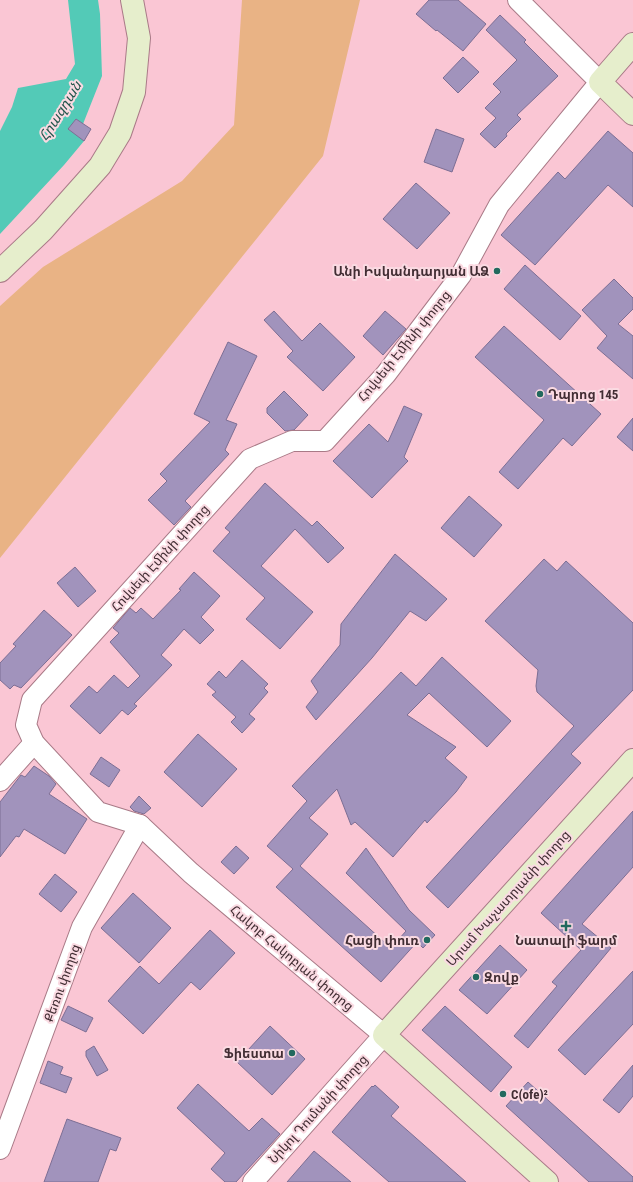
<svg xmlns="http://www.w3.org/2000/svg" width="633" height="1182" viewBox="0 0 633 1182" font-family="'Roboto Condensed','Noto Sans Armenian',sans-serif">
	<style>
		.green { fill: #e9b385 }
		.water { fill: #53cab7 }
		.building { fill: #a193bc; stroke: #7c6e94 }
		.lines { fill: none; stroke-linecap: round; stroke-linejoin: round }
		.street-casing { stroke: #a97a87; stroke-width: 22 }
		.secondary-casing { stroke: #a97a87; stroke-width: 24 }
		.street { stroke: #fff; stroke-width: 20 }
		.secondary { stroke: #e6eecc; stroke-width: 22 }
		.poi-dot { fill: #22695e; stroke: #fadae2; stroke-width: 1.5 }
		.labels { text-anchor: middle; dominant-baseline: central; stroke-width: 4; stroke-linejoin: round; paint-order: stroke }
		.poi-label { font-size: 13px; font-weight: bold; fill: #412d33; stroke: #fadae2; text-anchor: end }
		.street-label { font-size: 13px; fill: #412d33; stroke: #fadae2 }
		.water-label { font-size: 14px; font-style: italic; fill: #21544b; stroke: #fadae2 }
	</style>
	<rect width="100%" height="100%" fill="#fac6d4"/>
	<path class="green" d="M242,0h118l-37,156 -323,402v-252l43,-39 139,-86 52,-56z"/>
	<path class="water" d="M68,0h30l2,14 2,62 -19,48 -7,-5 -7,10 15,12 -20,24 -64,69v-103l12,-24 6,-19 48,-9 9,-15z"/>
	<g class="building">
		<path d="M429,0h29l28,24 -23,27 -26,-21 -1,1 -20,-17z"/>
		<path d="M500,15l26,25 -2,2 34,34 -41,39 4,4 -15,15 1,2 -12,12 -15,-14 16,-16 -11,-10 16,-16 -8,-8 24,-24 -31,-30z"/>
		<path d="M463,57l16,15 -21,21 -15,-15z"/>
		<path d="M76,119l15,10 -7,12 -16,-12z"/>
		<path d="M436,129l28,10 -12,33 -28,-10z"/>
		<path d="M608,131l25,22v54l-25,-22 -73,80 -34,-30 57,-63 7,7z"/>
		<path d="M416,183l34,30 -33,36 -34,-30z"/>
		<path d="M525,265l56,51 -21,24 -56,-51z"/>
		<path d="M614,279l19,19v11l-15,15 15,12v43l-36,-31 10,-12 -25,-26z"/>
		<path d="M274,311l28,30 18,-18 35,34 -32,34 -36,-34 6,-6 -29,-31z"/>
		<path d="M385,311l21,18 -23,26 -20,-19z"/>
		<path d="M504,326l97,88 -29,32 -9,-8 -45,51 -19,-17 45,-52 -69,-63z"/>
		<path d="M228,342l29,14 -31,64 11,4 -12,26 4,4 -44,47 6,6 -17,18 -26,-25 19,-19 -7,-7 50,-52 -16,-8z"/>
		<path d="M284,391l24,24 -14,15 -9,1 -18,-18v-5z"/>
		<path d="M404,406l18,8 -18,43 4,4 -36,37 -39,-37 36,-37 19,18z"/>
		<path d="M633,418v33l-16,-14z"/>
		<path d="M265,483l47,43 5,-5 27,27 -16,15 -33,-34 -34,37 52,46 -33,37 -34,-30 19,-21 -52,-47 17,-19 -5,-4z"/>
		<path d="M469,496l33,29 -28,32 -33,-29z"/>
		<path d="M395,554l52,45 -21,22 -16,-10 -38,47 -56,62 -10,-13 12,-15 -7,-11 29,-36 1,-21z"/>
		<path d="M544,559l13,12 9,-10 67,62v67l-62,64 10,9 -133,145 -22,-21 148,-161 -37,-34 -1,-6 2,-16 -53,-49z"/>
		<path d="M75,567l21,24 -18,16 -21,-24z"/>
		<path d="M194,572l26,24 -19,21 13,13 -14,14 -16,-15 -23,26 11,10 -38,39 3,2 -9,9 -6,-5 -22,24 -30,-28 19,-20 8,7 17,-18 14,13 12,-12 -30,-34 9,-9 -6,-5 17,-20 6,5 5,-5 12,11 28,-29 -2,-1z"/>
		<path d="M44,610l28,25 -51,53 -7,-3 -4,4 -10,-9v-17l16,-17 -3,-2z"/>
		<path d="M442,657l69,64 -24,26 -58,-54 -22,22 49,32 -11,11 22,19 -11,15 -29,31 -2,-3 -32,37 -38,-35 -4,3 -14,-36 -28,29 19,16 -28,32 91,82 15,-17 -60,-58 20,-25 43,62 26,25 -12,13 -6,-6 -36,40 -105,-95 17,-18 -26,-23 40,-45 -15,-15 109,-114 15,14z"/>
		<path d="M242,660l26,24 -4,4 4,4 -19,22 6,5 -13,14 -11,-11 5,-5 -24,-22 4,-3 -9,-8 12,-13 7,7z"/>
		<path d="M198,734l39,35 -35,38 -38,-35z"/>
		<path d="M101,757l19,13 -11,17 -19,-13z"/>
		<path d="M34,766l15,10 7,8 -7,10 38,25 -22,35 -41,-25 -5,8 -3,-1 -16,21v-55l21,-27 4,2z"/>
		<path d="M139,796l12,12 -7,6 -10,-3 -4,-4z"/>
		<path d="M633,811v56l-51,57 29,24 -83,100 -14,-12 43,-50 -5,-4 29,-32 -40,-37z"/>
		<path d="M236,846l13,12 -15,16 -13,-12z"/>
		<path d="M55,874l22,18 -16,20 -22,-18z"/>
		<path d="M133,893l38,35 -32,35 -38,-35z"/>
		<path d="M210,930l25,23 -35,37 -9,-8 -48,52 -35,-33 32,-35 19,18z"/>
		<path d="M500,945l27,25 -40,44 -28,-24z"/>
		<path d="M633,971v53l-48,51 -27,-25z"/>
		<path d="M68,1006l25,12 -7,14 -25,-12z"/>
		<path d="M445,1006l67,61 -21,25 -69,-62z"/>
		<path d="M270,1026l35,33 -33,36 -35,-33z"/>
		<path d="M94,1046l14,24 -11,6 -11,-20v-5z"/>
		<path d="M48,1061l15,6 -3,7 12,4 -6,15 -26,-10z"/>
		<path d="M633,1065v31l-14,17 -16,-13z"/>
		<path d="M528,1082l105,95v5h-44l-83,-76z"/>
		<path d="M198,1084l51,47 13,-13 18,16 -44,48h-11l-14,-13 14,-16 -48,-45z"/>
		<path d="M375,1085l24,22 -8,9 75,66h-77l-57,-50 40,-46 1,1z"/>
		<path d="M67,1119l54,19 -5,13 -6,-2 -12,33h-54z"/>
		<path d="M314,1151l37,31h-64z"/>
	</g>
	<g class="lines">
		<defs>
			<g id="street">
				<path d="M0,781l34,-38"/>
				<path d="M0,1149l82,-222 58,-102"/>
				<path d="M253,1182l131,-147 -193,-162 -51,-48 -42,-13 -64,-69 -8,-18 6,-25 218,-241 42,-18h33l61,-67 75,-99 38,-70 101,-123 -82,-82"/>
			</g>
			<g id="secondary">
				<path d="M633,44l-33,38 33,32"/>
				<path d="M0,271l43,-41 57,-64 20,-33 14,-41 5,-54 -7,-38"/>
				<path d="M547,1182l-163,-147 249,-275"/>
			</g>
		</defs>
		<use href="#street" class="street-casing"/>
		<use href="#secondary" class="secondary-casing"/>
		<use href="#street" class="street"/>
		<use href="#secondary" class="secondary"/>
	</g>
	<g class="poi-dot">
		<circle cx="497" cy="271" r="4"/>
		<circle cx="540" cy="394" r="4"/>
		<path d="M564 920h4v4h4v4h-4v4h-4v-4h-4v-4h4z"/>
		<circle cx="427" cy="940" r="4"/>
		<circle cx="476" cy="977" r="4"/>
		<circle cx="292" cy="1053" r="4"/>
		<circle cx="503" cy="1094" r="4"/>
	</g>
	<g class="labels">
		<g class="poi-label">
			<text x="489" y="271">Անի Իսկանդարյան ԱՁ</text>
			<text x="548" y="394" text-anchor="start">Դպրոց 145</text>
			<text x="419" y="940">Հացի փուռ</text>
			<text x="566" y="940" text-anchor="middle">Նատալի ֆարմ</text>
			<text x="484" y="977" text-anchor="start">Զովք</text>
			<text x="284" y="1053">Ֆիեստա</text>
			<text x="511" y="1094" text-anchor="start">C(ofe)²</text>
		</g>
		<g class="street-label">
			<text transform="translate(404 346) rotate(-51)">Հովսեփ Էմինի փողոց</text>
			<text transform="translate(160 558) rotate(-48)">Հովսեփ Էմինի փողոց</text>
			<text transform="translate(508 898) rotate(-48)">Արամ Խաչատրյանի փողոց</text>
			<text transform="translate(292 958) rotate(40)">Հակոբ Հակոբյան փողոց</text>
			<text transform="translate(62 983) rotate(-70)">Քեռու փողոց</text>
			<text transform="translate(318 1109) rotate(-48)">Նիկոլ Դումանի փողոց</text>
		</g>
		<g class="water-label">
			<text transform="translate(60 111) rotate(-58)">Հրազդան</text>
		</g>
	</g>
</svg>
